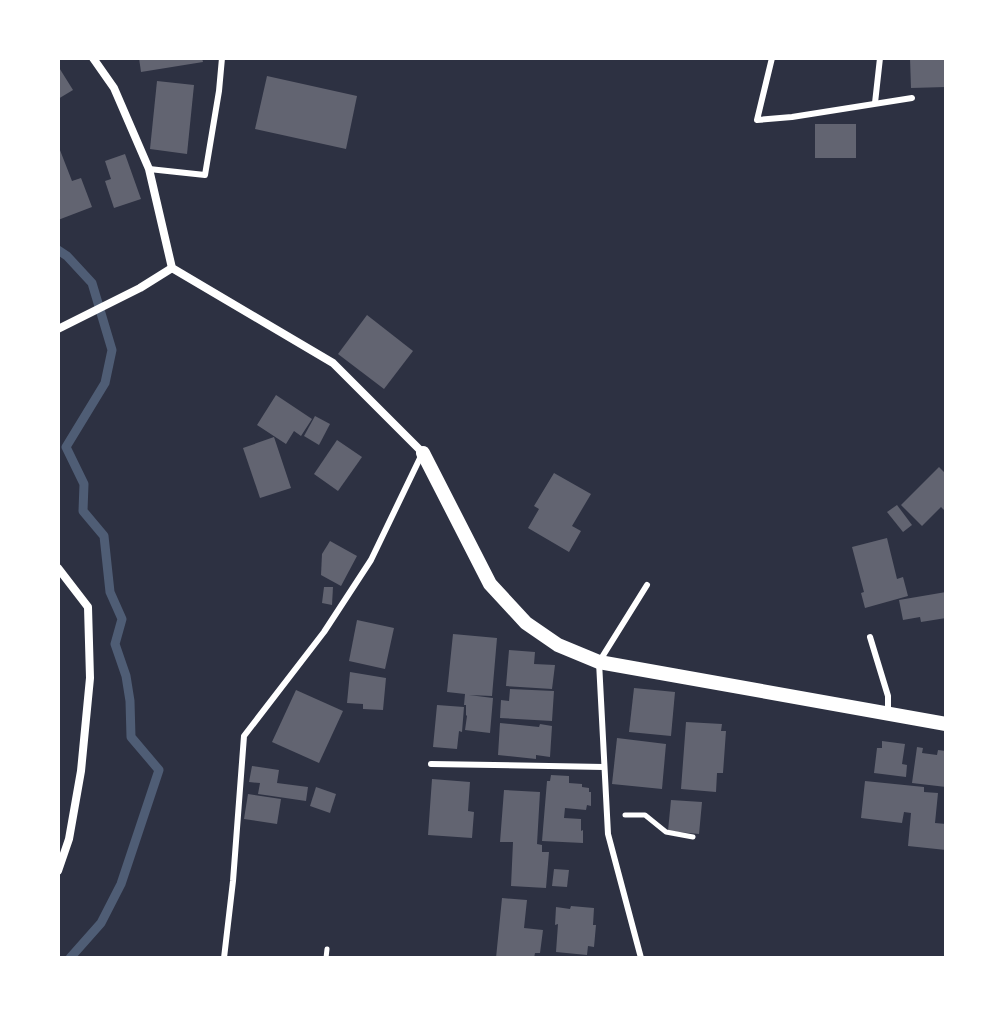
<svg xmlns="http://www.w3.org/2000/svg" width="1004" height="1016" viewBox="0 0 1004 1016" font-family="Commissioner,sans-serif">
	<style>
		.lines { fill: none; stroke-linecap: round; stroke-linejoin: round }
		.stream { stroke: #4f5d75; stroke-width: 9 }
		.building { fill: #626471 }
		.path { stroke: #fff; stroke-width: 5 }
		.service { stroke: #fff; stroke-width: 6 }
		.minor { stroke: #fff; stroke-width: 8 }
		.tertiary { stroke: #fff; stroke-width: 14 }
	</style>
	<rect width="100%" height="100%" fill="#2d3142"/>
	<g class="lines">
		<path class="stream" d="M58,250l9,6 25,27 20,67 -7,33 -39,64 18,37 -1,27 21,25 6,56 12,27 -7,25 11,32 4,25 1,36 28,33 -38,114 -20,39 -31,35"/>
	</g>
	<g class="building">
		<path d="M139,58h63l1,4 -62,10z"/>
		<path d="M910,58h36v29l-35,1z"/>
		<path d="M58,66l15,24 -15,9z"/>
		<path d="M267,76l90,20 -11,53 -91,-20z"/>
		<path d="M157,81l37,4 -7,69 -37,-5z"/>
		<rect x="815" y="124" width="41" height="34"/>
		<path d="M58,145l14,36 9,-3 11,29 -34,13z"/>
		<path d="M125,154l16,45 -27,9 -9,-27 6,-2 -6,-18z"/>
		<path d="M367,315l46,36 -29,38 -46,-35z"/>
		<path d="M276,395l36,24 -11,17 -7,-5 -8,13 -29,-19z"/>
		<path d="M315,416l15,8 -11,21 -15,-9z"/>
		<path d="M274,437l17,51 -31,10 -17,-50z"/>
		<path d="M337,440l25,17 -24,34 -24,-17z"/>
		<path d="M939,467l7,7v38l-5,-5 -19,19 -21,-21z"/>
		<path d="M554,473l37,21 -19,32 9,5 -12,21 -41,-24 11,-19 -5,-3z"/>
		<path d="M897,505l15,20 -9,7 -16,-20z"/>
		<path d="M887,538l10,41 6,-2 5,19 -43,12 -4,-15 3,-1 -12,-45z"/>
		<path d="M330,541l27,15 -16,30 -20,-11 1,-21z"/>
		<path d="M324,587h9l-1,18 -10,-2z"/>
		<path d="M946,592v26l-25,4 -1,-5 -17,3 -4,-20z"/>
		<path d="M357,620l37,8 -9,41 -36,-8z"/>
		<path d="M453,634l44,4 -5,58 -23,-1 24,3 -3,35 -25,-3 2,-14 -1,-1v-10h-2l1,-11 -18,-2z"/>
		<path d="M509,650l26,2 -1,12 21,1 -3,24 -46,-3z"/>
		<path d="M350,672l36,6 -3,32 -20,-1v-5l-16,-1z"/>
		<path d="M634,688l41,4 -4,44 -42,-4z"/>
		<path d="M510,689l44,2 -2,30 -52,-3 1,-18 8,1z"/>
		<path d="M296,690l47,21 -24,52 -47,-21z"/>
		<path d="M437,705l27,2 -2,25 -3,-1 -2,18 -24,-2z"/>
		<path d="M686,722l36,2 -1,7h5l-3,42h-6l-1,19 -35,-3z"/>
		<path d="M500,723l39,4 1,-3 12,2 -2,31 -14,-2v4l-38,-4z"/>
		<path d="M617,738l49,6 -4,45 -50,-5z"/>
		<path d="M882,741l23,3 -3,20 5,1 -1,12 -32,-4 3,-25h5z"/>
		<path d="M917,747l6,1 -1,5 15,2 1,-5 8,1v36l-34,-4z"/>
		<path d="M252,766l27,4 -2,13 31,4 -2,14 -48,-7 2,-11 -11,-1z"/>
		<path d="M551,775l18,1v7l13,1v3l7,1v4h2v14l-4,-1 -1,5 -21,-2 -1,10 17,1v12l2,-1v13l-41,-2 5,-60h3z"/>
		<path d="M432,779l38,3 -2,29 6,1 -2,26 -44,-3z"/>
		<path d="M865,781l59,6v5l14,1 -3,30 11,1v26l-38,-4 3,-33 -7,-1 -2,11 -41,-5z"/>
		<path d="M316,787l20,7 -6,19 -20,-7z"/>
		<path d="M504,790l36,2 -3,52 5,1v7h7l-3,36 -35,-2 2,-44h-13z"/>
		<path d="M248,794l33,5 -4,25 -33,-5z"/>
		<path d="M671,800l31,2 -3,32 -31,-3z"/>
		<path d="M554,869l15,1 -2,17 -15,-1z"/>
		<path d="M502,898l25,2 -3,28 19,2 -3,23h-5l-1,5h-38z"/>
		<path d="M571,906l23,2 -1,17h3l-2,22 -6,-1 -1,9 -31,-3 2,-28 -3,1 1,-18 14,2z"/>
	</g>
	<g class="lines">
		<g class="path">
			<path d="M625,815h20l21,17 27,5"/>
			<path d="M326,958l1,-9"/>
		</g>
		<g class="service">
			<path d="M772,58l-15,62 35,-3 120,-19"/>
			<path d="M875,103l5,-45"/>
			<path d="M149,169l56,6 14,-84 3,-33"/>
			<path d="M870,637l18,59v17"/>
			<path d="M431,764l173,3"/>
			<path d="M224,958l9,-77 11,-145 80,-104 47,-72 50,-104"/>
			<path d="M641,958l-33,-124 -9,-172 48,-77"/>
		</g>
		<g class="minor">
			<path d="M93,58l21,30 35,81 23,99 161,95 90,90"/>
			<path d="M58,329l82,-41 32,-20"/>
			<path d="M58,568l30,39 2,71 -9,93 -12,68 -11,32"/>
		</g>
		<path class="tertiary" d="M423,453l67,131 36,39 32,22 41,17 347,62"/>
	</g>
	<rect width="1004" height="1016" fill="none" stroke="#ffffff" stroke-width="120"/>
</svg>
